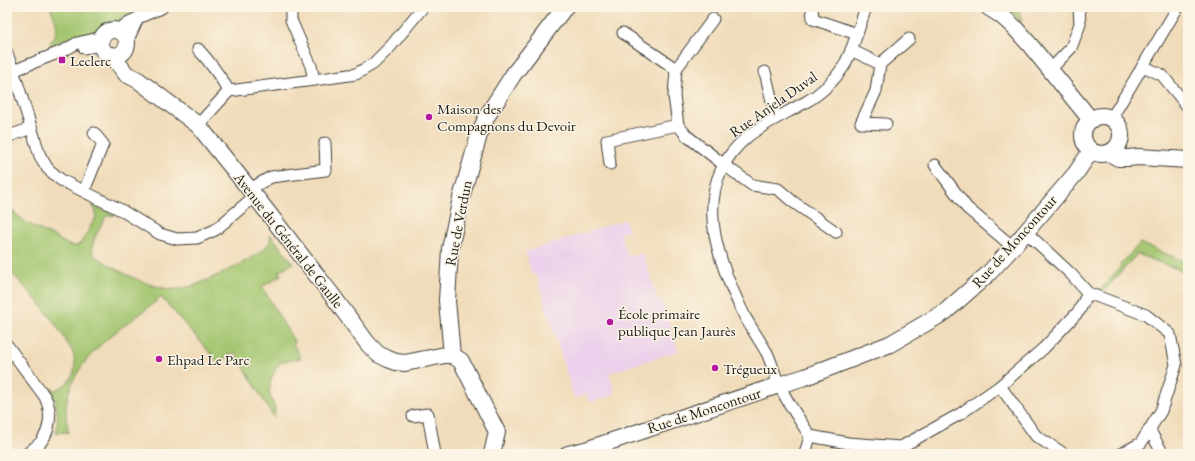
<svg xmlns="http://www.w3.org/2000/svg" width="1195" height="461" viewBox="0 0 1195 461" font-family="'EB Garamond',serif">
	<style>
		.built { fill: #ebd1eb }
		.green { fill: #a1c46d; stroke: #5e7044 }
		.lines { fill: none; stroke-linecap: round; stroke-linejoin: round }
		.street-casing { stroke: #3c3934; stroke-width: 13 }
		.secondary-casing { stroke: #3c3934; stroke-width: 18 }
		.street { stroke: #fff; stroke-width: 11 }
		.secondary { stroke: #fff; stroke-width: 16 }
		.poi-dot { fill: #b5179e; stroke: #fcf5e5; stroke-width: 1.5 }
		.labels { text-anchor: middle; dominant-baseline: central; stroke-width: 3; stroke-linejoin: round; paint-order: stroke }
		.poi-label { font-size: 15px; fill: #1c1c1c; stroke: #fcf5e5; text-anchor: start }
		.street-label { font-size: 15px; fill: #1c1c1c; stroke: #fcf5e5 }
	</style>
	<rect width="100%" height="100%" fill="#fcf5e5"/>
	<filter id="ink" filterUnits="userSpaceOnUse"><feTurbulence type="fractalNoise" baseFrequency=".025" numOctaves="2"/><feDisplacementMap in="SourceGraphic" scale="8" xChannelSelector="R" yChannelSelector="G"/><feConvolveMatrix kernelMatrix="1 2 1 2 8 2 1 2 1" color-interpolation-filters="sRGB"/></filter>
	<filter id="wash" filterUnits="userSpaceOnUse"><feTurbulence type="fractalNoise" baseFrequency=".012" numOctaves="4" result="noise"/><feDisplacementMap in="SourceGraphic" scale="16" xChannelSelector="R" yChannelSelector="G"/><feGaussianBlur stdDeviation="0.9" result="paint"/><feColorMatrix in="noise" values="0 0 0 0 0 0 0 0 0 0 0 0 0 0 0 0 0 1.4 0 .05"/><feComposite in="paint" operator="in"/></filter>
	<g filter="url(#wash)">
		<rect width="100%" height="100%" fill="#f0dcba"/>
		<path class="built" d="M625,220l4,10 -9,3 8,24 15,-4 15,48 4,-1 16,51 -69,22 6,20 -2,2 -21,7 -4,-2 -1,-6 -13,4 -38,-124 -4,1 -7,-23z"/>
		<g class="green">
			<path d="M50,7h94l-15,8 -11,8 -5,-1 -14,7 -6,4 -22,4 -20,9 -1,-3c11,-14 6,-21 0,-36z"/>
			<path d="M1004,7h14l4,15z"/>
			<path d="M7,204c11,16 29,24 46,32 6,3 12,8 19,10h4l5,-3 15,-26v-6l-4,-6 23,10 -8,1 -2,2c-5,11 -17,26 -11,37 20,14 49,30 74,34 8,1 17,-1 24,-3 15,-5 71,-30 77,-43 2,-3 1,-6 1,-9l23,29 -14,8 2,4 -19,12 33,56 -2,1 8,14 -19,4 -6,6 -5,11 -2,14 6,16 -1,9 -39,-66 -17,10 -57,-65c-10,8 -19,16 -29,23 -38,26 -77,63 -63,113l-3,-1 -10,1c3,-16 1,-30 -5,-45l4,2c14,-5 23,-17 19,-33 0,-4 -3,-8 -5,-11 -15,-28 -39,-55 -62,-77z"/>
			<path d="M1140,243l48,20v12l-11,-6 -40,-15 -34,38 -3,-2 21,-24 -1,-1z"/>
		</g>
	</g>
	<g filter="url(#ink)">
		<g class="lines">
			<defs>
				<g id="street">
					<path d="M812,7l1,12 44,15"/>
					<path d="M866,7c-5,15 -10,31 -16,46 -2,4 -4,9 -6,13 -10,15 -25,29 -40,37 -19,11 -40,20 -57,34 -59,50 -30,122 -2,180 7,12 15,24 22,36 5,10 7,21 12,31 7,17 21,36 31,52l38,7 53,4 59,-33 40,-28 44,-38 35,-37 9,-18 -17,-19 -45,-42"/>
					<path d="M291,8v12l20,46 3,14"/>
					<path d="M118,30l11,-8 34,-15"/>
					<path d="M623,33l53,36 -2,27 4,29"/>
					<path d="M127,42l11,-24"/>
					<path d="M84,48l18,-3"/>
					<path d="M198,49c12,13 22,27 31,42"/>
					<path d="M851,50l29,14 -4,27 -15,32 25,1"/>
					<path d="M7,53l10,29 23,74 8,13 13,11 60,30 39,24 17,5 20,-1 18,-8 40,-34"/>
					<path d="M880,64l29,-25"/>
					<path d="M1143,66l19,9 26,32"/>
					<path d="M676,69l37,-50"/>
					<path d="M1050,70l21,-22 9,-24 -1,-17"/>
					<path d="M765,72l11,46"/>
					<path d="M8,73l57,-23 12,-7 26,-6"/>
					<path d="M1111,119l67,-112"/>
					<path d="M198,125l31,-34 85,-11 42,-6 17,-10 18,-18 32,-39"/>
					<path d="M7,137l24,-9"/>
					<path d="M610,164l-3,-24 71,-15 9,11 36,28 29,21 26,4 14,12 44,31"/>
					<path d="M935,165l32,43 46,39"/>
					<path d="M251,190l6,-5 14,-8 55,-7 -1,-27"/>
					<path d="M84,191l19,-47 -9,-11"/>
					<path d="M1088,293l58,22 24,19 6,31 -15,46 -20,32 -20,11"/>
					<path d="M7,345l38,52c7,14 6,32 -4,45 -4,4 -10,8 -14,12"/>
					<path d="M1000,386l36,50 28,18"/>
					<path d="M413,416l15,-2 7,40"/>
					<path d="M1149,429l14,25"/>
					<path d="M805,454l5,-18"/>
				</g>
				<g id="secondary">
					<path d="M988,7l14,9 12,11 16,18 61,75"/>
					<circle cx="114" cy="43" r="13"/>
					<path d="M112,55l14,19 12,6 60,45 57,71 77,99 36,49 10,10 10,5 8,3 9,1 40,-8h7"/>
					<circle cx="1102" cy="135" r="19"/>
					<path d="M1109,153l9,5h10l11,-1 49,3"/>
					<path d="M452,355l-5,-54 3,-52 11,-51 18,-63 8,-19 26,-41 52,-68"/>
					<path d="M452,355l9,6 36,71 -5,22"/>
					<path d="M568,454l17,-4 194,-65 26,-8 85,-33 55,-32 43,-38 25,-27 63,-74 15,-22"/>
				</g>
			</defs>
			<use href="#street" class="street-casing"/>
			<use href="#secondary" class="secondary-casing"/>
			<use href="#street" class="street"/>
			<use href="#secondary" class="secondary"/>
		</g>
	</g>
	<g class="poi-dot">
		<rect x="58" y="56" width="8" height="8" rx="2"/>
		<circle cx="429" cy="117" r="4"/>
		<circle cx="610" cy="322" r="4"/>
		<circle cx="159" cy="359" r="4"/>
		<circle cx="715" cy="368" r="4"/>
	</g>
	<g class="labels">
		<g class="poi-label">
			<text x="70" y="60">Leclerc</text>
			<text x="437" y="108">Maison des<tspan x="437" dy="17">Compagnons du Devoir</tspan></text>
			<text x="618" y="313">École primaire<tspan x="618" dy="17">publique Jean Jaurès</tspan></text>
			<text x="167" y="359">Ehpad Le Parc</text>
			<text x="723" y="368">Trégueux</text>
		</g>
		<g class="street-label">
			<text transform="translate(773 104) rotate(-35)">Rue Anjela Duval</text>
			<text transform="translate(458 223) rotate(-79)">Rue de Verdun</text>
			<text transform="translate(289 240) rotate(52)">Avenue du Général de Gaulle</text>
			<text transform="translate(1014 241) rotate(-48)">Rue de Moncontour</text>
			<text transform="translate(704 410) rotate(-18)">Rue de Moncontour</text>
		</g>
	</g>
	<rect width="1195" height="461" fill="none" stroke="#fcf5e5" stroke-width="24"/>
</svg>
